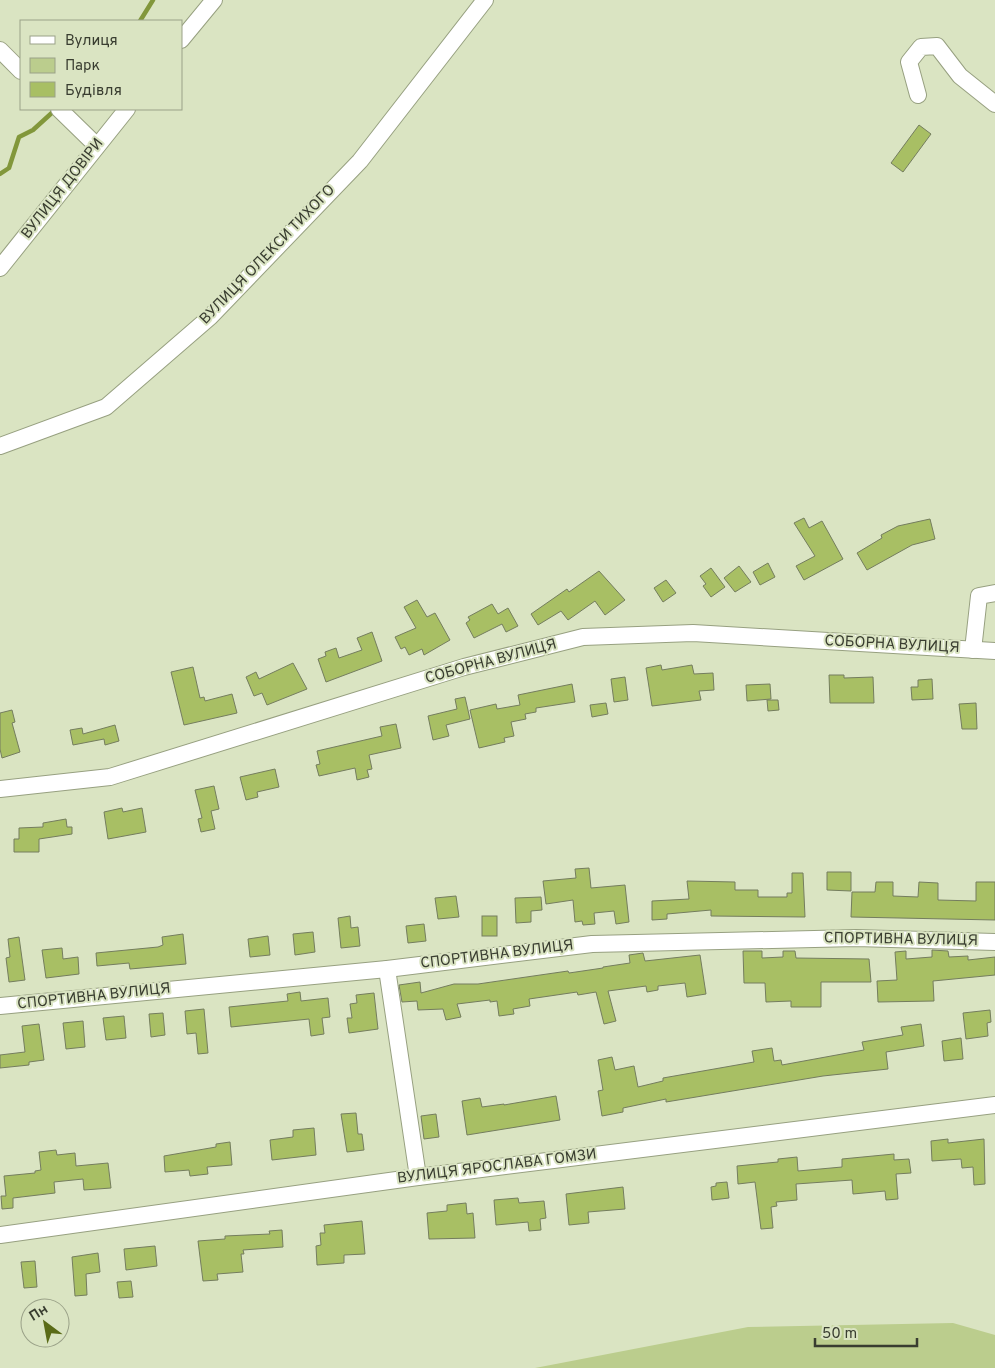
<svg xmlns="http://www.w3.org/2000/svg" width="995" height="1368" viewBox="0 0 995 1368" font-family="Overpass,sans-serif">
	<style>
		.green { fill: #bbcd8d }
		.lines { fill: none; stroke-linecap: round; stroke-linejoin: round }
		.stream { stroke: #82973b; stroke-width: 4.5 }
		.building { fill: #a8bf64; stroke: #747d5e }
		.minor-casing { stroke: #97a080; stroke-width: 18 }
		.minor { stroke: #fff; stroke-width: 16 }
		.labels { text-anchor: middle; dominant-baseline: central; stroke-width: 4; stroke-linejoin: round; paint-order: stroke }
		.street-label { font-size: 15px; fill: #393d30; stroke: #dae4c2 }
	</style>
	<rect width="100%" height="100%" fill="#dae4c2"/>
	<path class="green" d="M953,1323l42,12v33h-460l213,-41z"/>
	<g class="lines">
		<g class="stream">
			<path d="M140,21l13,-21"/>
			<path d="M0,174l9,-6 10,-31 14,-7 22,-20"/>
		</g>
	</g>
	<g class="building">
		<path d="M919,125l12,9 -28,38 -12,-9z"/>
		<path d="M804,518l5,10 13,-7 21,38 -39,21 -8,-14 19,-10 -21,-33z"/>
		<path d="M930,519l5,20 -23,6 -45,25 -10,-17 25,-15 -1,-3 17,-9z"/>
		<path d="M768,563l7,14 -15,8 -7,-13z"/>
		<path d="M739,566l12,16 -16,10 -11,-14z"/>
		<path d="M711,568l14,19 -14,10 -8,-11 3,-2 -6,-8z"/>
		<path d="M599,571l26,29 -20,15 -10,-14 -27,19 -7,-9 -23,14 -7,-11 36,-25 2,3z"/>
		<path d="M666,580l10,13 -13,9 -9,-14z"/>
		<path d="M417,600l10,17 8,-4 15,27 -26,15 -2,-6 -13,6 -4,-8 -4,2 -6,-12 21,-9 -12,-21z"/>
		<path d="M492,604l6,10 10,-6 10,18 -12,6 -4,-8 -28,14 -8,-15 4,-3 -2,-3z"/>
		<path d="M372,632l10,29 -56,21 -8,-23 8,-3 -1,-4 11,-4 3,10 23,-8 -5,-12z"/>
		<path d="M293,663l14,26 -40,16 -5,-12 -8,3 -8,-19 10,-5 3,7z"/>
		<path d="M661,665l1,5 30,-5 2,9 19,-1 1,17 -15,1 2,9 -49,6 -6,-38z"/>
		<path d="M193,667l7,31 4,-1 1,4 27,-7 5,19 -53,12 -13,-53z"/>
		<path d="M829,675h15v3l29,-1 1,26h-44z"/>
		<path d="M625,677l3,23 -14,2 -3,-23z"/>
		<path d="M932,679l1,20 -21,1 -1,-13h7v-7z"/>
		<path d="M572,684l3,18 -39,6v4l-11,2 1,5 -15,3 3,14 -10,2 1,4 -26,6 -9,-38 26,-6 1,5 23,-4 -2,-10z"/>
		<path d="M770,684l1,15 -24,2 -1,-16z"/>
		<path d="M465,697l5,22 -24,6 3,11 -16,4 -5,-24 29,-7 -2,-10z"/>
		<path d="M767,700h11l1,10 -11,1z"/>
		<path d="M606,703l2,11 -16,3 -2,-12z"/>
		<path d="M976,703l1,26h-15l-3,-25z"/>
		<path d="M12,710l3,12 -3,1 8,29 -18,6 -2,-9v-36z"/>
		<path d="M396,724l5,24 -32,7 3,14 -5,1 2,7 -12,3 -2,-12 -36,8 -3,-11 4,-1 -3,-13 65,-15 -2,-9z"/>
		<path d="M115,725l4,16 -14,4 -1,-6 -31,6 -3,-15 12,-2 1,6z"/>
		<path d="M275,769l4,18 -22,5 1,5 -12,3 -6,-23z"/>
		<path d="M214,786l5,23 -8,2 4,18 -14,3 -3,-13 4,-1 -7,-28z"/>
		<path d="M122,808l1,4 19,-4 4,24 -38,7 -4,-27z"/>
		<path d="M66,819l1,8h5v7l-33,5v13h-25v-13h5v-11l24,-1v-4z"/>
		<path d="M589,868l2,20 34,-3 4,37 -13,2 -2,-13 -20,2 1,11 -12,1 -1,-4 -7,1 -2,-22 -27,4 -3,-23 33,-3 -1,-9z"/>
		<path d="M827,872h24v19l-24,-1z"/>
		<path d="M792,873h11l2,44 -94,-1v-6l-44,4v5l-15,1v-19l37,-2 -2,-18 48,1v8h23v7h29v-4h5z"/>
		<path d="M876,882h17v14l25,1 1,-15 19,1v17l38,1v-19h19v38l-144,-3 1,-25h23z"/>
		<path d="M456,896l3,21 -21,2 -3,-21z"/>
		<path d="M541,897l1,13 -11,1v11l-15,1 -1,-25z"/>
		<path d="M350,916l1,12 7,-1 2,19 -19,2 -3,-30z"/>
		<rect x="482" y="916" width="15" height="20"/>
		<path d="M424,924l2,17 -18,2 -2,-17z"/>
		<path d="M313,932l2,20 -20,3 -2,-21z"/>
		<path d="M183,934l3,30 -56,5 -1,-6 -32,3 -1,-13 62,-6 5,-2 -1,-8z"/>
		<path d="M268,936l2,19 -20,2 -2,-18z"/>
		<path d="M19,937l6,43 -16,2 -3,-24 4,-1 -2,-18z"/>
		<path d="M62,948l1,11 15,-2 1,17 -33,4 -4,-28z"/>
		<path d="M932,950l16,1 1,6 19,-1v4l27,-3v18l-62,6 1,20 -56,1 -1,-21 20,-1 -2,-28 11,-1v8l26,-2z"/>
		<path d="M743,951h19v7l21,-1v-6h12l1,7 73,1 2,23h-50v25h-30v-6l-25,1 -1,-19h-21z"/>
		<path d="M643,953l2,8 55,-6 6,39 -19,3 -2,-14 -27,3v4l-11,2 -1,-6 -38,5 8,30 -12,3 -8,-32 -18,3 -1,-3 -48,7 1,7 -17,3 1,5 -15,2 -2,-15 -7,1v-2l-33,4 4,13 -15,3 -3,-11 -25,1 -1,-9 -15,1 -3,-17 21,-3 1,11 33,-9h24l90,-13 1,2 34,-5v-1l27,-4 -1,-8z"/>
		<path d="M300,992l1,9 27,-3 2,19 -8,1 2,16 -13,2 -2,-17 -78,8 -2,-20 59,-6 -1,-7z"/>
		<path d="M374,993l4,36 -29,4 -2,-15h5l-2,-14 7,-1 -1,-8z"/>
		<path d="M204,1009l4,44 -10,1 -2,-21 -9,1 -2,-23z"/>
		<path d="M990,1010l1,12 -4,1 1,13 -22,3 -3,-26z"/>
		<path d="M163,1013l2,22 -14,2 -2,-23z"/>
		<path d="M124,1016l2,22 -20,2 -3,-22z"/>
		<path d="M83,1021l2,26 -19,2 -3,-26z"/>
		<path d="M39,1024l5,36 -15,2v3l-29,3v-13l25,-3 -3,-26z"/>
		<path d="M921,1024l3,22 -38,6 2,17 -65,7 -157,26v-3l-43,9v4l-21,4 -4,-25 5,-1 -5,-30 14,-3 3,13 19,-4 4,21 25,-6v-3l91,-16 -2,-11 20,-3 2,13 7,-1 1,5 82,-15 -2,-8 41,-7 -2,-8z"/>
		<path d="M961,1038l2,21 -19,2 -2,-20z"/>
		<path d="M556,1096l4,24 -93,15 -5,-34 18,-3 2,9 22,-3v1z"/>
		<path d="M356,1113l2,21h4l2,16 -17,2 -6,-38z"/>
		<path d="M436,1114l3,23 -15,2 -3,-23z"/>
		<path d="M314,1128l2,27 -44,5 -2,-20 23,-3v-7z"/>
		<path d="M948,1139v4l36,-4 1,45 -11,1 -1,-18 -11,1 -1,-9 -29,2 -1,-20z"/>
		<path d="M230,1142l2,23 -25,2 1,7 -18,2 -1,-6 -24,2 -1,-16 52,-9v-3z"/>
		<path d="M56,1150l1,5 18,-2 1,13 32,-3 3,25 -27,2 -1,-11 -29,3 1,11 -42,5v10l-11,1 -1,-13h5l-2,-20 31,-3v-2l6,-1 -2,-18z"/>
		<path d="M894,1154v6l15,-1 2,14 -15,1 2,25 -12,1 -1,-9 -32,3 -1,-14 -56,4 1,16 -21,2 1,4 -6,1 2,21 -12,1 -6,-47 -17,2 -1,-18 41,-4v-3l19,-2 1,14 44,-4v-8z"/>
		<path d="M727,1182l2,16 -17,2 -1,-13 5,-1v-3z"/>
		<path d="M623,1187l2,22 -37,3 1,11 -20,2 -3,-31z"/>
		<path d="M518,1198l1,5 25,-2 2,17 -6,1 1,11 -12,1 -1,-9 -32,3 -2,-25z"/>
		<path d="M466,1203l1,11 6,-1 2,25 -46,1 -2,-26 20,-2v-6z"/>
		<path d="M362,1221l3,33 -21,1v8l-27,2 -1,-19 5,-1 -1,-12h5l-1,-8z"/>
		<path d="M282,1230l1,17 -40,3 1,4h-3l2,18 -26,2 1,6 -15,1 -5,-40 27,-2v-3l45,-2 -1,-3z"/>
		<path d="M155,1246l2,20 -31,4 -2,-21z"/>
		<path d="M98,1253l2,19 -14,2 1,21 -12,1 -3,-39z"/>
		<path d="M35,1261l2,26 -13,1 -3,-26z"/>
		<path d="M131,1281l2,16 -14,1 -2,-16z"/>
	</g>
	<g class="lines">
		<defs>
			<g id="minor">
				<path d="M181,40l33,-40"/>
				<path d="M0,50l21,21"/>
				<path d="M918,95l-9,-33 12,-15 16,-1 23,30 35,28"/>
				<path d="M59,109l38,37"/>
				<path d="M0,268l127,-159"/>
				<path d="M0,446l106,-39 104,-90 150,-156 125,-161"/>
				<path d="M973,650l6,-54 16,-3"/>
				<path d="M0,789l110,-12 354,-110 119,-30 110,-4 302,18"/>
				<path d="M387,969l31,208"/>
				<path d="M0,1006l387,-37 205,-25 264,-6 139,4"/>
				<path d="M0,1235l418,-58 577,-72"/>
			</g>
		</defs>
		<use href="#minor" class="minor-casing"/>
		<use href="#minor" class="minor"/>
	</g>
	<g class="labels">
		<g class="street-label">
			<text transform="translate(63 189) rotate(-52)">ВУЛИЦЯ ДОВІРИ</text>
			<text transform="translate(268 255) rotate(-46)">ВУЛИЦЯ ОЛЕКСИ ТИХОГО</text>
			<text transform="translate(892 645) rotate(3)">СОБОРНА ВУЛИЦЯ</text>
			<text transform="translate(491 662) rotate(-15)">СОБОРНА ВУЛИЦЯ</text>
			<text transform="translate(901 940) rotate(1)">СПОРТИВНА ВУЛИЦЯ</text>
			<text transform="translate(497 955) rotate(-7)">СПОРТИВНА ВУЛИЦЯ</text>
			<text transform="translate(94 997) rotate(-6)">СПОРТИВНА ВУЛИЦЯ</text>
			<text transform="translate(497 1167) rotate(-7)">ВУЛИЦЯ ЯРОСЛАВА ГОМЗИ</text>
		</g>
	</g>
	<rect x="20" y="20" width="162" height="90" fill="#dae4c2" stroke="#9aa188"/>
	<rect x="30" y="36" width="25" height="8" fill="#ffffff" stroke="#9aa188"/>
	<text x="65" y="45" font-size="15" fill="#393d30">Вулиця</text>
	<rect x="30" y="58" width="25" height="15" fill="#bbcd8d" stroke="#9aa188"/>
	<text x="65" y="70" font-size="15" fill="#393d30">Парк</text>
	<rect x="30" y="82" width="25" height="15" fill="#a8bf64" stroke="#9aa188"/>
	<text x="65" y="95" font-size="15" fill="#393d30">Будівля</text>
	<g transform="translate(45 1323) rotate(328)"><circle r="24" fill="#dae4c2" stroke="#9aa188"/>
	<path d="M0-4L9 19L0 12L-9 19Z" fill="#5a6b17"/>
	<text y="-8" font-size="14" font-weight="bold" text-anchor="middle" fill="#393d30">Пн</text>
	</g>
	<path d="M815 1338v8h102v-8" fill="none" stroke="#393d30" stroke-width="2.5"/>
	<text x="822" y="1338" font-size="15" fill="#393d30" stroke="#dae4c2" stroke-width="4" paint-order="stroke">50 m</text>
</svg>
